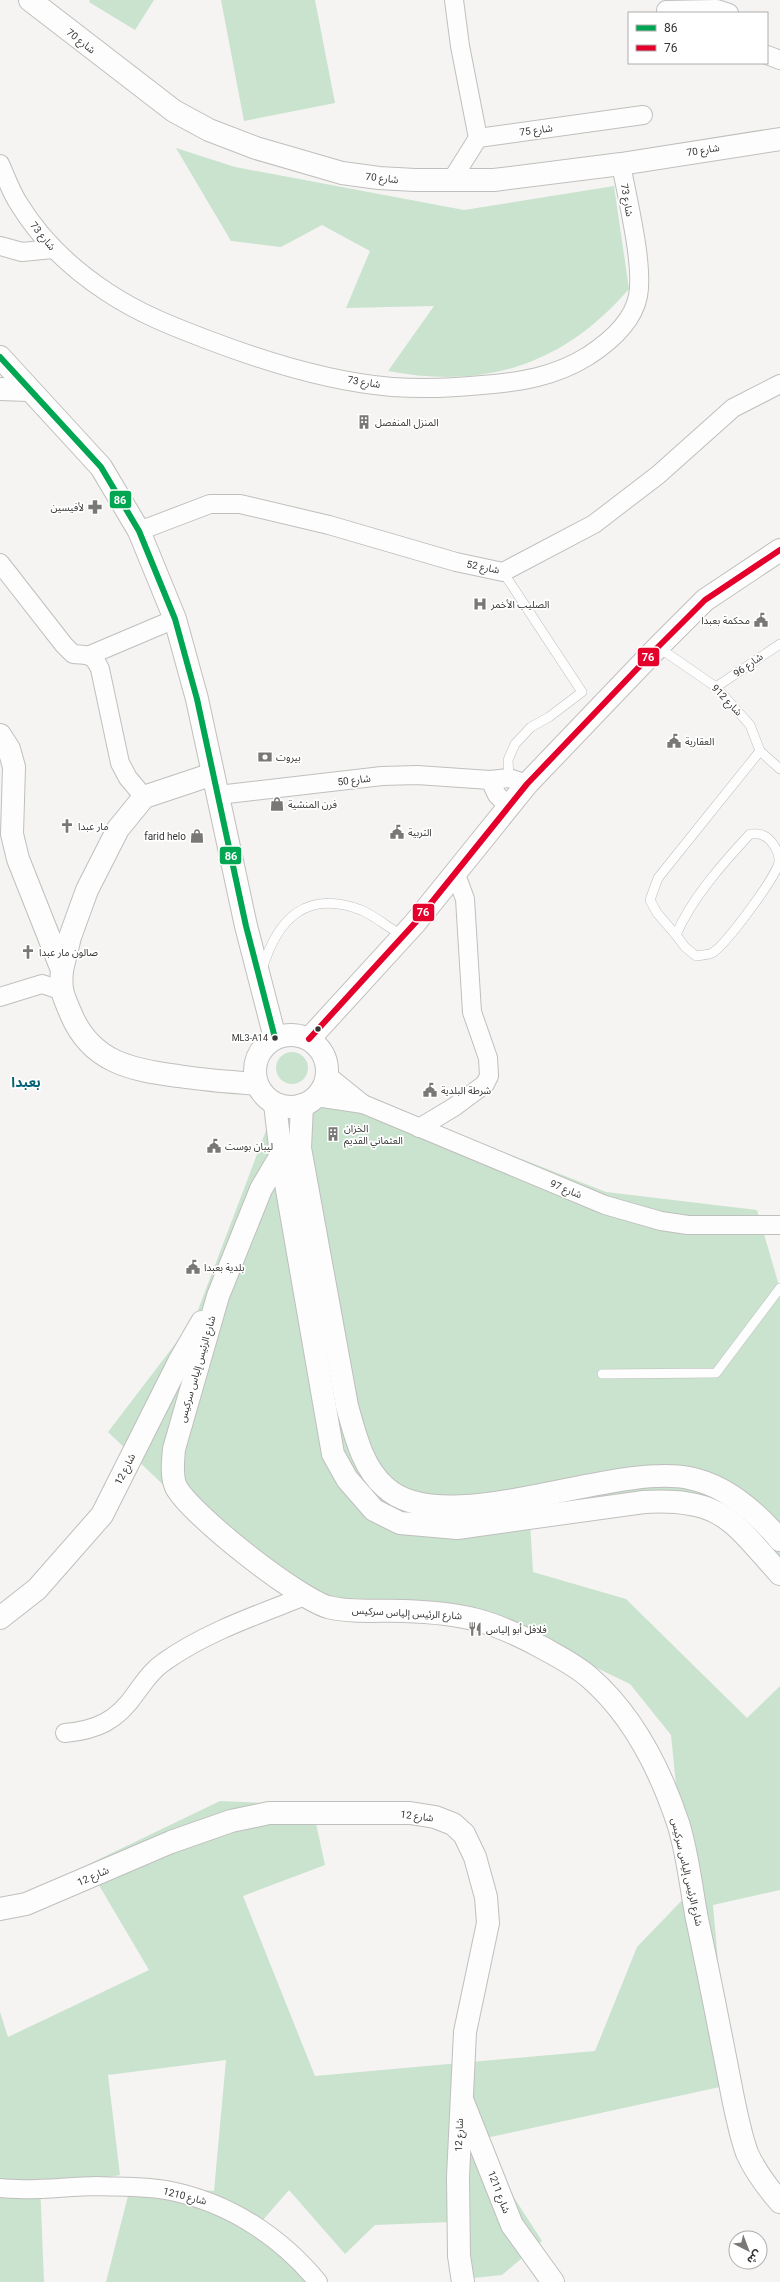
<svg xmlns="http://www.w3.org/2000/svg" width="780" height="2282" viewBox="0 0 780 2282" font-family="Roboto,'Noto Sans Arabic',sans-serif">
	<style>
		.green { fill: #c9e3ce }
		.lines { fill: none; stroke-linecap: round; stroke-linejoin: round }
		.lane-casing { stroke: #bfbfbd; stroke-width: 10 }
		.street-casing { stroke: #bfbfbd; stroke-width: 20 }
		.secondary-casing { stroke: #bfbfbd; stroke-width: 24 }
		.lane { stroke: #fefdfd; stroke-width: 9 }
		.street { stroke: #fefdfd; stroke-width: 18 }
		.secondary { stroke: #fefdfd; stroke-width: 22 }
		.bus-1-casing { stroke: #fff; stroke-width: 9 }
		.bus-2-casing { stroke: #fff; stroke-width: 9 }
		.bus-1 { stroke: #00a651; stroke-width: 6 }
		.bus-2 { stroke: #e4002b; stroke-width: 6 }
		.bus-dot { fill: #363534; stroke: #fff; stroke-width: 1.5 }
		.labels { text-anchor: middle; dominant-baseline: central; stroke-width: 3.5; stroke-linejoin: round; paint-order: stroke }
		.bus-label { font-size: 9px; fill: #363534; stroke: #fff; text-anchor: end }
		.street-label { font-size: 10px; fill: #363534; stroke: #fff }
		.poi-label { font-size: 10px; fill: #363534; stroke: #fff; text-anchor: start }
		.district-label { font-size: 14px; font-weight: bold; fill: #036273; stroke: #fff }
		.line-badge { stroke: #fff; stroke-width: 1.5 }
		.badge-label { font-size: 11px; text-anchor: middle; font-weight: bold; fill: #fff }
	</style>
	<rect width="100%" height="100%" fill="#f5f4f2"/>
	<g class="green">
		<path d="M90,0h64l-19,30 -46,-28z"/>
		<path d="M221,0h94l20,103 -91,18z"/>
		<path d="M176,148l59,19 229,43 150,-24 15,103c-65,75 -143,101 -241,82l46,-65 -88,2 24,-57 -48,-26 -41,22 -50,-6z"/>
		<circle cx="292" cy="1068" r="16"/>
		<path d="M334,1086l272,106 151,18 23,79v296l-52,-61 -77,-26 -122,6 4,68 93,27 121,119 33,-32v204l-67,15 16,180 -252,55 65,101 -40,34 -47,5 -4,-58 -76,3 -30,29 -56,-64 -26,30 46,62h-203l25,-98 83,7 12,-131 -118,15 12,100 -27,5 -53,3 4,99h-44v-270l8,25 141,-67 -62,-105 133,-64 92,4 13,60 -82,31 72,180 280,-25 42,-104 50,-52 -16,-160 -41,-51 -85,-41 -137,-32 -131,-26 -101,-88 -68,-65 87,-114 78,-206z"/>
	</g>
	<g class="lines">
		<defs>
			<g id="lane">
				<path d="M503,572l79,120 -33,25 -18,10 -16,17 -7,16 1,18"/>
				<path d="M658,647l58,40 34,38 10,26 20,18"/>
				<path d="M716,687l64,-43"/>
				<path d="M750,834c3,0 9,-1 12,1 9,3 18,17 17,27 -2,14 -54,84 -67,91 -4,2 -11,2 -16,3l-11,-9 -9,-12c15,-36 47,-72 74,-101z"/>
				<path d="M676,935l-19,-22 -7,-13 8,-22 102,-127"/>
				<path d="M262,970c15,-51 44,-81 99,-60 14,6 28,18 42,26"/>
				<path d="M602,1374l114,-1 64,-85"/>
			</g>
			<g id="street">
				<path d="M454,0l6,46 18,92"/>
				<path d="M666,10l51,-1 12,4"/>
				<path d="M767,55l13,5"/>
				<path d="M0,164c6,13 11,28 19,40 22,36 53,65 88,88 33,22 67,35 104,49 58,22 120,41 181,46 29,2 61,1 90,-2 38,-3 72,-8 106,-29 20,-13 45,-34 50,-60 6,-32 -11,-98 -17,-132"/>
				<path d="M451,181l27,-43 165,-23"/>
				<path d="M0,246l22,6 31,-3"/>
				<path d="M139,531l71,-27h30l89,21 127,37 47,10 91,-48 64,-49 75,-67 47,-24"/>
				<path d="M0,563l64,82 9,9c16,1 20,0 27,15l20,94 8,15 16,19"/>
				<path d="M90,655l85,-36"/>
				<path d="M490,780l7,15 11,11"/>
				<path d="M218,795l164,-19 35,-1 73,5 19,-2 18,6"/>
				<path d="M0,997l42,-13 18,6"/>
				<path d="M327,1075l36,29 242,101 56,16 27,4h92"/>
				<path d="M316,1097l47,7"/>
				<path d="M419,1128l35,-21 31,-23 4,-8 -1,-18 -16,-46 -7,-113 -10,-27"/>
				<path d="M65,1733c32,-3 52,-12 71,-40 9,-12 16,-23 28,-31 42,-30 93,-47 141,-66"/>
				<path d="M0,2188c32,4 66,-2 98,-2 21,1 51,0 73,5 58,12 109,45 147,91"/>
			</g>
			<g id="secondary">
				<path d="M30,0l144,111 35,19 47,18 86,25 37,5 36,2h79l127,-16 159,-25"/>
				<path d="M0,357l101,110 38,64 36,88 22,80 49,227 29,112"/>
				<path d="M0,389l28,1"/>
				<path d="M0,735l9,14 5,18 -2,67 6,25 44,111c-2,21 1,25 9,44 20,48 60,56 107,62 26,4 52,6 79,8"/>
				<path d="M62,970l8,-33 17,-47 31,-61 26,-32 69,-23"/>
				<circle cx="291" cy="1071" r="36"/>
				<path d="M309,1039l106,-116 112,-139 131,-137 47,-47 75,-50"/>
				<path d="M275,1104l6,51 52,299 14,25 27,31 26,13 57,5 187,-26c79,-4 88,19 136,72"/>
				<path d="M302,1105l-2,43 47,258c8,28 15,61 38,81 58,55 227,-25 304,-9 37,7 68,35 91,62"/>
				<path d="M300,1148l-19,7 -20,34 -43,107 -44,153c-1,12 -3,27 2,38 15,28 121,111 152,120 23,6 52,3 76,4 58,2 88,9 139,37 16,9 32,17 46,29 44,38 71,92 89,146 10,31 13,65 19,96 10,46 19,92 28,138 6,29 12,69 22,96 8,18 20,34 33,49"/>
				<path d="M0,1618l37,-29 65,-74 78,-155 22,-38"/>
				<path d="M0,1909l26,-5 145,-62 60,-21 38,-8h141l25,4 18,7 11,10 11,23 11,40 2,26 -23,109 -7,145 1,79 4,26"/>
				<path d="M463,2102l49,123 41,57"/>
			</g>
		</defs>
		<use href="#lane" class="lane-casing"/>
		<use href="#street" class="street-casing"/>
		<use href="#secondary" class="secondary-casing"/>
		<use href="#lane" class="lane"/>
		<use href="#street" class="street"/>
		<use href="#secondary" class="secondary"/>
		<defs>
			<path id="bus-1" d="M0,357l101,110 38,64 36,88 22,80 49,227 29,112"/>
			<path id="bus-2" d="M309,1039l106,-116 112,-139 131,-137 47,-47 75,-50"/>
		</defs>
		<use href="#bus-1" class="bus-1-casing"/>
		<use href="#bus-2" class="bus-2-casing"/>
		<use href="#bus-1" class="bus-1"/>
		<use href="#bus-2" class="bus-2"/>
	</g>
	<defs>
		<symbol id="building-bare" viewBox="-9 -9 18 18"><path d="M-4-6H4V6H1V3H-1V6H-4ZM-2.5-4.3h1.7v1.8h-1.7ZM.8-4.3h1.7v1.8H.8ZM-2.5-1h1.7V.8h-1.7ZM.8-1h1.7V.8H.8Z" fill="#797876" stroke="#fff" stroke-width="2.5" paint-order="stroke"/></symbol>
		<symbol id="pharmacy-bare" viewBox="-9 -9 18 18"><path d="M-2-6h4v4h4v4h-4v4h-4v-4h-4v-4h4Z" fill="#797876" stroke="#fff" stroke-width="2.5" paint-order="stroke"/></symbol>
		<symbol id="hospital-bare" viewBox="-9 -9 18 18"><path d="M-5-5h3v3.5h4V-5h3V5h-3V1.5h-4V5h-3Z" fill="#797876" stroke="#fff" stroke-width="2.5" paint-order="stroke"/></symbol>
		<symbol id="civic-bare" viewBox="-9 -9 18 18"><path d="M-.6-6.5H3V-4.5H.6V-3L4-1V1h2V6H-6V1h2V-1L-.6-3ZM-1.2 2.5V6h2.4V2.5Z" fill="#797876" stroke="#fff" stroke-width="2.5" paint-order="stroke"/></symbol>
		<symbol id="bank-bare" viewBox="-9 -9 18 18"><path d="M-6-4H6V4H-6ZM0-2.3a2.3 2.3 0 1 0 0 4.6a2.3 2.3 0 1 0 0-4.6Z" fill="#797876" stroke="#fff" stroke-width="2.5" paint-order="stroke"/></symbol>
		<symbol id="shop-bare" viewBox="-9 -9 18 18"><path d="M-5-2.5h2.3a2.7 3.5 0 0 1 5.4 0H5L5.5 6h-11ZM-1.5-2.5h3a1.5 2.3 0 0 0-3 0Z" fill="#797876" stroke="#fff" stroke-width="2.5" paint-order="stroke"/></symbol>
		<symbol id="church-bare" viewBox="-9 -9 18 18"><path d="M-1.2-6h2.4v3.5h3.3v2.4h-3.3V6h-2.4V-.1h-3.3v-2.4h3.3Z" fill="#797876" stroke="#fff" stroke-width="2.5" paint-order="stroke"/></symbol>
		<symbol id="restaurant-bare" viewBox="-9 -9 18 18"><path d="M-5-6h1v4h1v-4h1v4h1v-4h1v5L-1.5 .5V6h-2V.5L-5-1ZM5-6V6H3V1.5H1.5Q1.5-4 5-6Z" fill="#797876" stroke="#fff" stroke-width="2.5" paint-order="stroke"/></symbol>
	</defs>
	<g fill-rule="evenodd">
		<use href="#building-bare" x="354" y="412" width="20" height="20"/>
		<use href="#pharmacy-bare" x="85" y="497" width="20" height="20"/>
		<use href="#hospital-bare" x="470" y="594" width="20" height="20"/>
		<use href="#civic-bare" x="751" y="610" width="20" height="20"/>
		<use href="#civic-bare" x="664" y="731" width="20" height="20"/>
		<use href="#bank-bare" x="255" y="747" width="20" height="20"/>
		<use href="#shop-bare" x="267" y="794" width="20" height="20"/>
		<use href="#church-bare" x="57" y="816" width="20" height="20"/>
		<use href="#civic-bare" x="387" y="822" width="20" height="20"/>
		<use href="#shop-bare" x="187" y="826" width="20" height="20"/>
		<use href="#church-bare" x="18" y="942" width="20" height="20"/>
		<use href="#civic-bare" x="420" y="1080" width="20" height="20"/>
		<use href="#building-bare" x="323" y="1124" width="20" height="20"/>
		<use href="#civic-bare" x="204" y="1136" width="20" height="20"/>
		<use href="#civic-bare" x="183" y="1257" width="20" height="20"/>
		<use href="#restaurant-bare" x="465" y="1619" width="20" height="20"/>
	</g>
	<g class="bus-dot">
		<circle cx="318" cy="1029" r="3.5"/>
		<circle cx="275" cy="1038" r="3.5"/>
	</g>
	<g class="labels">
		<g class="bus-label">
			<text x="268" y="1038">ML3-A14</text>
		</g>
		<g class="street-label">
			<text transform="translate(81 41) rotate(38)">شارع 70</text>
			<text transform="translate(536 130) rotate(-8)">شارع 75</text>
			<text transform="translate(703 150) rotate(-9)">شارع 70</text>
			<text transform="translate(382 178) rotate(6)">شارع 70</text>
			<text transform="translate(627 200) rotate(80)">شارع 73</text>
			<text transform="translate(43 236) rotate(51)">شارع 73</text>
			<text transform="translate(364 382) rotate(9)">شارع 73</text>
			<text transform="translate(483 567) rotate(11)">شارع 52</text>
			<text transform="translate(748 665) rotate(-35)">شارع 96</text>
			<text transform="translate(727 700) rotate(46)">شارع 912</text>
			<text transform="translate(354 780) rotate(-7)">شارع 50</text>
			<text transform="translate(566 1189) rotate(22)">شارع 97</text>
			<text transform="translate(197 1369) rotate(-74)">شارع الرئيس إلياس سركيس</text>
			<text transform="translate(125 1469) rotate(-63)">شارع 12</text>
			<text transform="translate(407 1613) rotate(3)">شارع الرئيس إلياس سركيس</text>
			<text transform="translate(417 1816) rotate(7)">شارع 12</text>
			<text transform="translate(687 1872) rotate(77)">شارع الرئيس إلياس سركيس</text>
			<text transform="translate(93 1876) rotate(-24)">شارع 12</text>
			<text transform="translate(459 2135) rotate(-88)">شارع 12</text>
			<text transform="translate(499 2192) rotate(69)">شارع 1211</text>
			<text transform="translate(185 2196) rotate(14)">شارع 1210</text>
		</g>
		<g class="poi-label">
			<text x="375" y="422">المنزل المنفصل</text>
			<text x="84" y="507" text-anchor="end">لأفيسين</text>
			<text x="491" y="604">الصليب الأخمر</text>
			<text x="750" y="620" text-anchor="end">محكمة بعبدا</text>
			<text x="685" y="741">العقارية</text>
			<text x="276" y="757">بيروت</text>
			<text x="288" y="804">فرن المنشية</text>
			<text x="78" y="826">مار عبدا</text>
			<text x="408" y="832">التربية</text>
			<text x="186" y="836" text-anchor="end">farid helo</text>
			<text x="39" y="952">صالون مار عبدا</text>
			<text x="441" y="1090">شرطة البلدية</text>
			<text x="344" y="1128">الخزان<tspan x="344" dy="12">العثماني القديم</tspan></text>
			<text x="225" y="1146">ليبان بوست</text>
			<text x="204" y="1267">بلدية بعبدا</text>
			<text x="486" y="1629">فلافل أبو إلياس</text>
		</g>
		<g class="district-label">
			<text x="26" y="1082">بعبدا</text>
		</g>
	</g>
	<g class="line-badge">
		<rect x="109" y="490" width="23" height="19" rx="4" fill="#00a651"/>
		<rect x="637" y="647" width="23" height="20" rx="4" fill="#e4002b"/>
		<rect x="219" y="846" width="23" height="19" rx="4" fill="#00a651"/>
		<rect x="412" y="903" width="23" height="19" rx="4" fill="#e4002b"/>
	</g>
	<g class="badge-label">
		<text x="120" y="504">86</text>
		<text x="648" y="661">76</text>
		<text x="231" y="860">86</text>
		<text x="423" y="916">76</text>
	</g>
	<rect x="628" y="12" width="140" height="52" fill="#ffffff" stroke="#afaeae"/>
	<rect x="636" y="25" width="20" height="6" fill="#00a651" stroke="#afaeae"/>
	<text x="664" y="32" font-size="12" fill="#363534">86</text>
	<rect x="636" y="45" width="20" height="6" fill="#e4002b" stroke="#afaeae"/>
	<text x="664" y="52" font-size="12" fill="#363534">76</text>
	<g transform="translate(748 2250) rotate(138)"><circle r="19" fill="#ffffff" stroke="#afaeae"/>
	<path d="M0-3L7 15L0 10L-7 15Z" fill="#797876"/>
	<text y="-6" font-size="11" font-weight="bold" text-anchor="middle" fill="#363534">ش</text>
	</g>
</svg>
